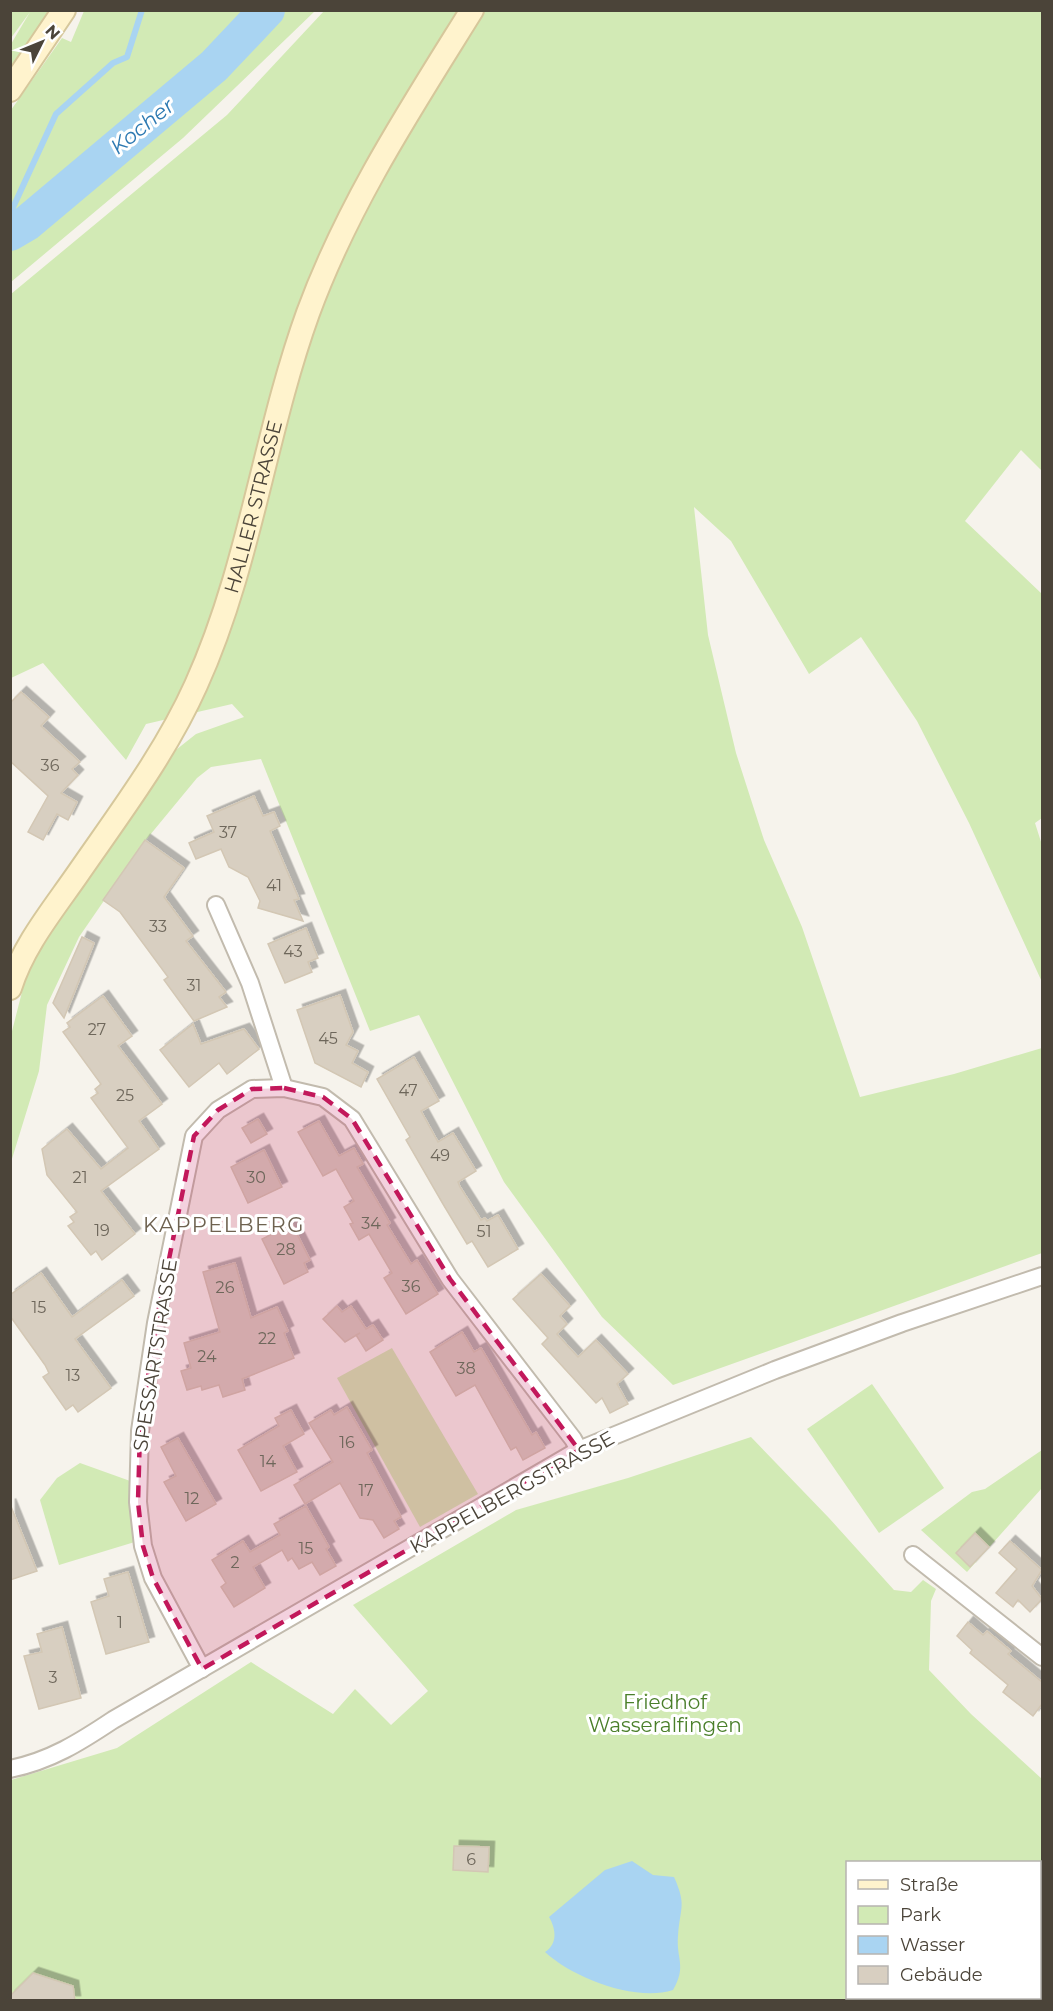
<svg xmlns="http://www.w3.org/2000/svg" width="1053" height="2011" viewBox="0 0 1053 2011" font-family="Montserrat,sans-serif">
	<style>
		.green { fill: #d2eab5; fill-rule: evenodd }
		.water { fill: #a9d4f2 }
		.lines { fill: none; stroke-linecap: round; stroke-linejoin: round }
		.stream { stroke: #a9d4f2; stroke-width: 6 }
		.river { stroke: #a9d4f2; stroke-width: 36 }
		.building { fill: #d8cfc1; stroke: #d3c7b4; stroke-width: 1.5; filter: url(#shadow) }
		.street-casing { stroke: #c2bbae; stroke-width: 20 }
		.secondary-casing { stroke: #d6c79b; stroke-width: 26 }
		.street { stroke: #fff; stroke-width: 16 }
		.secondary { stroke: #fff3cd; stroke-width: 22 }
		.marked { fill: #c2185b; fill-opacity: 0.2; stroke: #c2185b; stroke-width: 4.5; stroke-dasharray: 12 8; stroke-linejoin: round }
		.labels { text-anchor: middle; dominant-baseline: central; stroke-width: 6; stroke-linejoin: round; paint-order: stroke }
		.number-label { font-size: 16px; fill: #6e675b }
		.street-label { font-size: 20px; fill: #4b4439; stroke: #fff }
		.park-label { font-size: 20px; fill: #4a7f2a; stroke: #fff }
		.water-label { font-size: 21px; font-style: italic; fill: #2e7ab2; stroke: #fff }
		.neighbourhood-label { font-size: 21px; letter-spacing: 1.5px; fill: #6e6250; stroke: #fff }
	</style>
	<defs>
		<filter id="shadow"><feDropShadow dx="5.5" dy="-5.5" stdDeviation="0" flood-color="#0004"/></filter>
	</defs>
	<rect width="100%" height="100%" fill="#f6f3ec"/>
	<g class="green">
		<path d="M11,11h40l-40,61v-28l19,-32 -19,26z"/>
		<path d="M84,11h231l-132,127 -172,144v-172l51,-72 9,4z"/>
		<path d="M324,11h718v460l-21,-21 -56,71 77,73v224l-7,5 7,22v137l-73,-159 -52,-102 -56,-84 -52,37 -78,-133 -37,-34 14,128 28,118 28,87 38,87 58,170 94,-23 88,-26v205l-369,132 -71,-68 -98,-135 -85,-167 -49,16 -109,-272 -50,8 -14,11 -52,63 -66,96 -32,68 -8,66 -28,91v-127l22,-86 129,-188 34,-27 48,-17 -12,-13 -86,20 -20,36 -83,-97 -32,15v-384l216,-179z"/>
		<path d="M392,1348l86,146 -58,33 -83,-149z"/>
		<path d="M872,1384l72,104 -65,45 -72,-104z"/>
		<path d="M751,1437l78,81 65,72 17,2 12,-12 13,9 -5,12 -2,69 42,44 71,65v221h-1031v-220l106,-32 134,-86 82,52 22,-25 36,36 37,-34 -75,-86 163,-95 112,-32zM848,1862h192v136h-192z"/>
		<path d="M1042,1450v38l-75,84 -46,-42 51,-38 13,-3z"/>
		<path d="M80,1463l53,19 5,59 -79,24 -19,-65 17,-22z"/>
	</g>
	<path class="water" d="M632,1861l21,14 21,2c13,29 6,30 4,59 -2,23 9,30 -5,54 -38,12 -100,-12 -128,-38 13,-8 11,-23 4,-35l56,-47z"/>
	<g class="lines">
		<path class="stream" d="M10,214l46,-100 57,-51 14,-6 15,-47"/>
		<path class="river" d="M10,233l17,-10 187,-157 53,-56"/>
	</g>
	<g class="building">
		<path d="M21,692l28,25 -8,9 39,36 -8,7 6,6 -17,18 16,9 -9,18 -11,-6 -14,26 -15,-8 20,-36 -38,-35v-58z"/>
		<path d="M254,796l9,20 11,-4 6,14 -10,5 29,68 -5,1 9,21 -45,-13 2,-7 -12,-24 -19,-10 -8,-18 -25,10 -7,-16 25,-11 -7,-16z"/>
		<path d="M145,840l39,28 -20,29 29,39 -7,5 40,51 -7,5 8,10 -33,14 -30,-41 4,-3 -48,-65 -17,-12z"/>
		<path d="M306,928l12,30 -10,4 4,10 -27,11 -17,-39z"/>
		<path d="M82,937l12,6 -30,75 -11,-15z"/>
		<path d="M340,995l13,37 -7,13 12,6 -6,12 16,9 -7,15 -46,-24 -18,-53z"/>
		<path d="M103,996l29,40 -14,10 44,58 -23,17 20,28 -58,42 34,43 -33,26 -6,-9 -5,4 -23,-29 6,-4 -4,-5 7,-5 -30,-37 -5,-26 25,-20 34,40 27,-21 -37,-50 7,-5 -3,-4 6,-5 -38,-52 7,-5 -3,-4z"/>
		<path d="M193,1024l8,20 43,-15 15,20 -32,25 -8,-11 -30,24 -29,-37z"/>
		<path d="M414,1057l25,44 -18,10 17,31 15,-9 23,38 -18,11 2,5 21,33 4,-2 2,3 11,-6 20,34 -30,18 -16,-26 -5,3 -24,-40 -37,-64 4,-3 -33,-58z"/>
		<path d="M258,1119l9,15 -16,9 -9,-15z"/>
		<path d="M319,1121l20,35 15,-8 9,16 -6,3 33,56 -3,2 24,39 6,-4 21,34 -32,20 -22,-36 8,-5 -23,-39 -10,6 -9,-16 3,-1 -9,-16 10,-6 -18,-32 -13,7 -25,-44z"/>
		<path d="M264,1150l18,37 -34,16 -17,-36z"/>
		<path d="M292,1224l18,36 -6,3 4,9 -24,12 -22,-45z"/>
		<path d="M235,1263l16,55 26,-11 11,24 -4,2 10,25 -52,21 3,11 -22,7 -4,-12 -17,5 -1,-4 -14,4 -6,-19 10,-3 -7,-25 36,-11 -17,-60z"/>
		<path d="M41,1273l31,44 50,-37 12,16 -59,43 36,49 -33,24 -5,-7 -7,5 -23,-33 6,-4 -4,-8 -35,-49v-21z"/>
		<path d="M541,1274l29,32 -10,10 7,8 -10,10 21,23 18,-17 32,34 -11,10 11,20 -18,9 -8,-15 -6,5 -54,-59 6,-6 -35,-39z"/>
		<path d="M337,1306l5,6 9,-6 15,23 7,-4 10,15 -17,11 -10,-16 4,-2 -15,9 -22,-23z"/>
		<path d="M462,1332l12,20 7,-4 51,87 4,-3 9,16 -22,12 -7,-13 -5,3 -36,-65 -19,11 -26,-44z"/>
		<path d="M347,1407l25,43 -5,3 34,64 -7,4 5,8 -15,9 -11,-18 -13,-2 -20,-35 -35,21 -11,-19 39,-23 -24,-39 22,-13 3,5z"/>
		<path d="M291,1410l13,24 -21,12 14,26 -36,19 -23,-41 41,-24 -4,-8z"/>
		<path d="M178,1438l38,66 -30,17 -22,-39 12,-6 -15,-29z"/>
		<path d="M10,1504l27,67 -27,9z"/>
		<path d="M306,1506l23,41 -3,2 10,17 -16,9 -8,-13 -13,7 -7,-11 -4,3 -6,-11 -29,17 12,21 -31,19 -13,-20 5,-4 -14,-23 31,-19 7,11 30,-17 -6,-11z"/>
		<path d="M975,1533l14,14 -19,20 -14,-14z"/>
		<path d="M1010,1541l32,29 -10,16 10,13 -12,13 -12,-12 -5,7 -17,-14 21,-24 -18,-16z"/>
		<path d="M128,1572l21,70 -43,12 -15,-52 18,-6 -5,-17z"/>
		<path d="M968,1622l15,13 4,-4 24,20 -3,3 34,28v22l-9,12 -30,-24 5,-7 -38,-32 2,-3 -15,-14z"/>
		<path d="M62,1627l19,71 -42,11 -15,-53 18,-4 -5,-18z"/>
		<path d="M454,1846l35,1 -1,25 -35,-2z"/>
		<path d="M33,1973l40,13 2,15h-65v-5z"/>
	</g>
	<g class="lines">
		<defs>
			<g id="street">
				<path d="M216,905l34,78 34,105"/>
				<path d="M913,1555l129,102"/>
				<path d="M202,1669l-49,-91 -10,-32 -5,-44 2,-71 16,-108 38,-187 24,-26 34,-21 32,-1 39,9 29,22 98,160 123,160 6,11"/>
				<path d="M10,1769c40,-8 70,-27 103,-49l466,-270 196,-80 127,-47 140,-47"/>
			</g>
			<g id="secondary">
				<path d="M10,90l54,-80"/>
				<path id="s1" d="M10,988c13,-42 42,-77 67,-113 42,-61 88,-121 119,-190 54,-119 68,-250 112,-372 40,-109 103,-205 164,-303"/>
			</g>
		</defs>
		<use href="#street" class="street-casing"/>
		<use href="#secondary" class="secondary-casing"/>
		<use href="#street" class="street"/>
		<use href="#secondary" class="secondary"/>
	</g>
	<path class="marked" d="M284,1088l39,9 29,22 98,160 129,171 -377,219 -49,-91 -10,-32 -5,-44 2,-71 16,-108 38,-187 24,-26 34,-21z"/>
	<g class="labels">
		<g class="number-label">
			<text x="50" y="765">36</text>
			<text x="228" y="832">37</text>
			<text x="274" y="885">41</text>
			<text x="158" y="926">33</text>
			<text x="293" y="951">43</text>
			<text x="194" y="985">31</text>
			<text x="97" y="1029">27</text>
			<text x="328" y="1038">45</text>
			<text x="408" y="1090">47</text>
			<text x="125" y="1095">25</text>
			<text x="440" y="1155">49</text>
			<text x="80" y="1177">21</text>
			<text x="256" y="1177">30</text>
			<text x="371" y="1223">34</text>
			<text x="102" y="1230">19</text>
			<text x="484" y="1231">51</text>
			<text x="286" y="1249">28</text>
			<text x="411" y="1286">36</text>
			<text x="225" y="1287">26</text>
			<text x="39" y="1307">15</text>
			<text x="267" y="1338">22</text>
			<text x="207" y="1356">24</text>
			<text x="466" y="1368">38</text>
			<text x="73" y="1375">13</text>
			<text x="347" y="1442">16</text>
			<text x="268" y="1461">14</text>
			<text x="366" y="1490">17</text>
			<text x="192" y="1498">12</text>
			<text x="306" y="1548">15</text>
			<text x="235" y="1562">2</text>
			<text x="120" y="1622">1</text>
			<text x="53" y="1677">3</text>
			<text x="471" y="1859">6</text>
		</g>
		<g class="street-label">
			<text stroke="none"><textPath href="#s1" startOffset="544">HALLER STRASSE</textPath></text>
			<text transform="translate(155 1355) rotate(-81)">SPESSARTSTRASSE</text>
			<text transform="translate(512 1492) rotate(-29)">KAPPELBERGSTRASSE</text>
		</g>
		<g class="park-label">
			<text x="665" y="1702">Friedhof<tspan x="665" dy="23">Wasseralfingen</tspan></text>
		</g>
		<g class="water-label">
			<text transform="translate(142 126) rotate(-39)">Kocher</text>
		</g>
		<g class="neighbourhood-label">
			<text x="224" y="1224">KAPPELBERG</text>
		</g>
	</g>
	<rect width="1053" height="2011" fill="none" stroke="#4b4439" stroke-width="24"/>
	<rect x="846" y="1861" width="195" height="138" fill="#ffffff" stroke="#b7b4b0" stroke-width="1.5"/>
	<rect x="858" y="1880" width="30" height="9" fill="#fff3cd" stroke="#b7b4b0" stroke-width="1.5"/>
	<text x="900" y="1891" font-size="18" fill="#4b4439">Straße</text>
	<rect x="858" y="1906" width="30" height="18" fill="#d2eab5" stroke="#b7b4b0" stroke-width="1.5"/>
	<text x="900" y="1921" font-size="18" fill="#4b4439">Park</text>
	<rect x="858" y="1936" width="30" height="18" fill="#a9d4f2" stroke="#b7b4b0" stroke-width="1.5"/>
	<text x="900" y="1951" font-size="18" fill="#4b4439">Wasser</text>
	<rect x="858" y="1966" width="30" height="18" fill="#d8cfc1" stroke="#b7b4b0" stroke-width="1.5"/>
	<text x="900" y="1981" font-size="18" fill="#4b4439">Gebäude</text>
	<g transform="translate(42 42) rotate(47)" stroke="#ffffff" stroke-width="4.5" paint-order="stroke">
	<path d="M0-4.5L10 22L0 15L-10 22Z" fill="#4b4439"/>
	<text y="-9" font-size="16" font-weight="bold" text-anchor="middle" fill="#4b4439">N</text>
	</g>
</svg>
